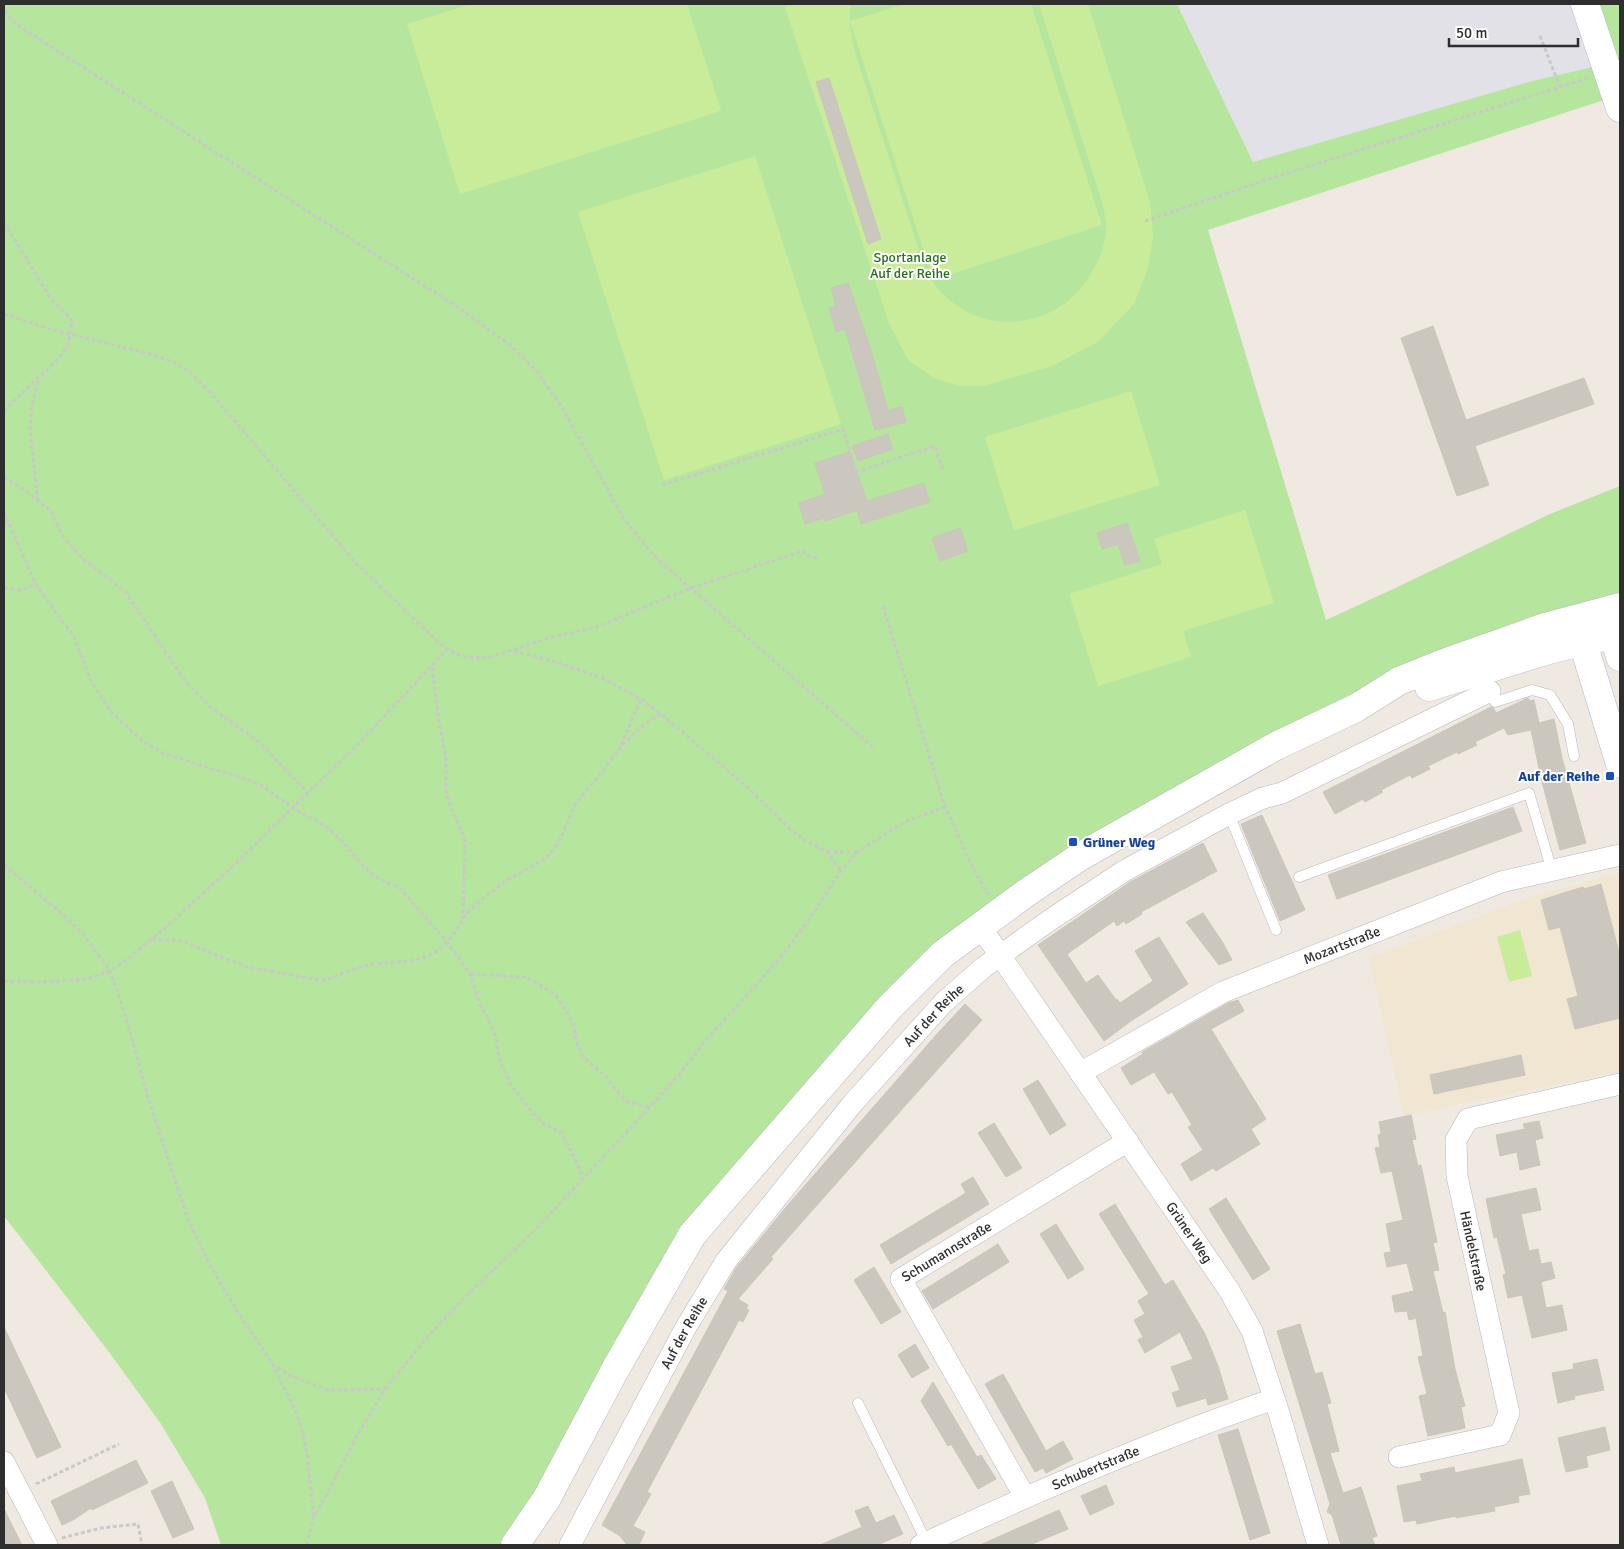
<svg xmlns="http://www.w3.org/2000/svg" width="1624" height="1549" viewBox="0 0 1624 1549" font-family="Signika,sans-serif">
	<style>
		.industrial { fill: #e3e1e8 }
		.education { fill: #f0e6d1 }
		.green { fill: #b6e59e }
		.pitch { fill: #c9ec9a }
		.building { fill: #cbc7bf; stroke: #cbc5ba }
		.lines { fill: none; stroke-linecap: round; stroke-linejoin: round }
		.lane-casing { stroke: #b4b7c1; stroke-width: 11 }
		.street-casing { stroke: #b4b7c1; stroke-width: 22 }
		.secondary-casing { stroke: #b4b7c1; stroke-width: 29 }
		.path { stroke: #c9c9c9; stroke-width: 3; stroke-dasharray: 4 2.5; stroke-linecap: butt }
		.lane { stroke: #fff; stroke-width: 10 }
		.street { stroke: #fff; stroke-width: 21 }
		.secondary { stroke: #fff; stroke-width: 28 }
		.transit-dot { fill: #1a4fb4; stroke: #fff; stroke-width: 2 }
		.labels { text-anchor: middle; dominant-baseline: central; stroke-width: 4; stroke-linejoin: round; paint-order: stroke }
		.park-label { font-size: 14px; fill: #2c6e1b; stroke: #fff }
		.transit-label { font-size: 14px; font-weight: bold; fill: #164399; stroke: #fff; text-anchor: end }
		.street-label { font-size: 14px; fill: #2e2e2e; stroke: #fff }
	</style>
	<rect width="100%" height="100%" fill="#efe9e1"/>
	<path class="industrial" d="M1177,4h400l20,62 -65,15 -279,81z"/>
	<path class="education" d="M1620,873v198l-216,45 -35,-158 164,-62z"/>
	<g class="green">
		<path d="M4,4h1173l76,158 279,-81 65,-15 10,33 -399,131 118,390 65,-30 159,-76 70,-28v118l-178,57 -419,229 -287,287 -222,368h-293l-16,-47 -44,-74 -52,-72 -105,-136z"/>
		<path d="M1589,4h31v92z"/>
	</g>
	<g class="pitch">
		<path d="M471,4h216l34,107 -261,83 -53,-170z"/>
		<path d="M784,4h67c-3,17 0,32 4,49l69,213c34,74 134,74 170,2 6,-10 11,-23 12,-36 1,-10 -2,-20 -4,-30l-63,-198h49l62,198 3,34 -5,32 -14,36 -36,38 -46,24 -68,20h-24l-26,-8 -26,-18 -19,-37z"/>
		<path d="M905,4h126l71,221 -169,55 -83,-259z"/>
		<path d="M755,156l86,268 -177,56 -86,-268z"/>
		<path d="M1131,391l29,94 -146,45 -29,-93z"/>
		<path d="M1245,510l29,93 -91,28 8,26 -93,29 -29,-92 93,-30 -8,-25z"/>
		<path d="M1520,930l12,46 -23,6 -12,-45z"/>
	</g>
	<g class="building">
		<path d="M829,78l52,161 -13,5 -52,-162z"/>
		<path d="M848,283l22,64 18,63 14,-3 4,15 -31,8 -30,-101 -9,3 -7,-24 7,-2 -5,-18z"/>
		<path d="M1433,326l33,94 118,-42 10,26 -119,42 14,39 -32,11 -56,-158z"/>
		<path d="M888,434l5,15 -35,12 -6,-15z"/>
		<path d="M850,452l17,49 57,-18 6,19 -69,22 -4,-14 -32,11 -1,-3 -19,6 -6,-21 26,-9 -10,-31z"/>
		<path d="M1127,523l13,38 -15,4 -7,-21 -16,5 -5,-16z"/>
		<path d="M960,528l8,23 -28,10 -8,-23z"/>
		<path d="M1528,698l2,3 4,-1 5,23 15,-4 8,39 24,85 -26,7 -19,-72 -10,-48 -23,5 -4,-7 -29,14 2,3 -19,9 -1,-2 -29,14 2,3 -18,9 -2,-3 -29,15 2,2 -18,10 -2,-3 -28,15 -12,-22 168,-85 3,2 2,4z"/>
		<path d="M1513,807l9,24 -185,68 -9,-24z"/>
		<path d="M1262,815l43,95 -25,11 -39,-97z"/>
		<path d="M1203,843l14,28 -76,41 1,2 -16,10 -2,-3 -7,5 -3,-5 -47,33 19,29 12,-8 18,25 1,-1 3,4 33,-22 -18,-30 24,-14 29,47 -57,37 -27,20 -66,-96 92,-63z"/>
		<path d="M1601,884l19,72v62l-45,11 -8,-30 11,-3 -18,-69 -11,3 -8,-30 42,-13 1,2z"/>
		<path d="M1203,913l20,30 9,17 -13,5 -33,-43z"/>
		<path d="M1238,1000l6,11 -33,18 55,90 -15,10 9,15 -44,27 -3,-3 -22,13 -10,-17 22,-14 -15,-23 4,-2 -20,-33 -4,2 -14,-22 -23,13 -10,-17 22,-14 -1,-2 86,-49z"/>
		<path d="M965,1004l17,16 -70,78 -141,159 2,2 -35,40 10,6 -2,4 3,1 -6,12 -4,-2 -92,172 4,2 -18,32 12,6 -6,13h-12l-7,-9 -18,-11 126,-234 -4,-2 12,-21 51,-62 150,-172z"/>
		<path d="M1521,1055l4,20 -91,19 -4,-19z"/>
		<path d="M1038,1080l28,45 -16,10 -27,-46z"/>
		<path d="M1411,1115l5,24 -4,1 6,26 3,-1 16,77 -4,1 6,27 -6,1 10,42 2,-1 10,57 10,37 -4,1 4,21 -37,8 -9,-40 8,-2 -9,-37 5,-1 -7,-38 -7,2 -2,-9 -12,1 -3,-16 22,-5 -7,-28 -20,4 -3,-14 7,-1 -5,-28 17,-4 -11,-49 -11,2 -6,-25 5,-1 -2,-12 3,-1 -2,-12z"/>
		<path d="M1539,1121l4,17 -8,2 5,25 -20,5 -3,-18 -17,4 -4,-21 29,-6 -2,-5z"/>
		<path d="M994,1123l28,45 -16,9 -28,-44z"/>
		<path d="M973,1177l16,27 -98,60 -11,-19 86,-52 -5,-9z"/>
		<path d="M1536,1188l5,22 -20,4 8,37 9,-2 3,15 10,-2 4,16 -14,4 5,26 16,-3 5,25 -35,8 -10,-43 -14,3 -5,-23 3,-1 -9,-37 -3,1 -8,-39z"/>
		<path d="M1226,1198l44,71 -17,11 -44,-71z"/>
		<path d="M1115,1204l50,81 8,-5 12,20 20,34 13,32 10,33 -20,6 -2,-7 -29,9 -5,-14 8,-3 -9,-23 22,-8 -13,-27 -35,21 -7,-13 5,-3 -9,-17 11,-6 -7,-13 11,-7 -50,-80z"/>
		<path d="M1056,1224l28,45 -16,10 -28,-45z"/>
		<path d="M998,1244l11,18 -76,47 -11,-18z"/>
		<path d="M874,1267l27,45 -20,12 -27,-44z"/>
		<path d="M1300,1324l15,50 7,-2 9,31 -4,1 12,47 -9,2 13,40 18,-6 16,49 -5,2 3,7h-34l-9,-30 -5,-3 3,-8 -53,-173z"/>
		<path d="M4,1327l57,120 -24,11 -33,-70z"/>
		<path d="M915,1344l14,24 -17,10 -14,-23z"/>
		<path d="M1597,1359l7,31 -30,6 1,3 -17,4 -6,-30 22,-4 -1,-5z"/>
		<path d="M1003,1374l43,77 17,-10 10,18 -27,14 -3,-5 -8,4 -50,-88z"/>
		<path d="M933,1382l44,75 4,-2 15,24 -18,10 -27,-45 -3,2 -27,-45z"/>
		<path d="M1605,1427l5,23 -24,6 2,11 -22,5 -8,-34z"/>
		<path d="M1238,1429l32,104 -20,7 -32,-105z"/>
		<path d="M1522,1459l8,35 -12,2 1,6 -25,5 1,4 -39,7v-2l-39,8 -1,-4 -12,2 -7,-36 25,-5 -2,-7 34,-7 1,6z"/>
		<path d="M136,1460l12,23 -56,27 -1,-2 -18,12 -11,5 -11,-24z"/>
		<path d="M172,1481l22,48 -21,9 -22,-47z"/>
		<path d="M1106,1485l8,19 -24,11 -9,-19z"/>
		<path d="M868,1506l8,17 18,-8 9,19 -26,11h-57l42,-18 -7,-16z"/>
		<path d="M4,1509l18,36h-18z"/>
		<path d="M1059,1510l9,19 -12,5 -26,11h-50z"/>
	</g>
	<g class="lines">
		<defs>
			<g id="lane">
				<path d="M1490,691l5,11 37,-12 18,5 18,29 6,32"/>
				<path d="M1229,814l47,116"/>
				<path d="M1299,877l230,-84 23,78"/>
				<path d="M858,1403l69,140"/>
			</g>
			<g id="street">
				<path id="s1" d="M980,926l249,364 23,41 26,79 40,135"/>
				<path id="s2" d="M1080,1073l143,-81 278,-110 119,-27"/>
				<path d="M1399,1457l101,-22 9,-22 -52,-237 -1,-36 12,-21 152,-35"/>
				<path d="M4,1462l43,83"/>
				<path id="s3" d="M1025,1497l-124,-218 227,-138"/>
				<path id="s4" d="M570,1545l116,-218 40,-66 127,-158 91,-101 40,-35 66,-47 74,-49 105,-57 34,-16 19,-5 208,-102"/>
				<path id="s5" d="M921,1545c116,-54 233,-105 353,-146"/>
			</g>
			<g id="secondary">
				<path d="M1585,4l35,104"/>
				<path d="M1600,622l14,13 6,22"/>
				<path d="M1588,626l-5,17 37,121"/>
				<path d="M1429,687l123,-38 68,-16"/>
				<path d="M515,1545l32,-47 69,-130 76,-133 197,-227 54,-54 83,-61 55,-37 195,-110 80,-38 43,-27 45,-18 101,-36 75,-20"/>
			</g>
		</defs>
		<use href="#lane" class="lane-casing"/>
		<use href="#street" class="street-casing"/>
		<use href="#secondary" class="secondary-casing"/>
		<g class="path">
			<path d="M4,11l13,14 439,281 54,39 26,25 27,39 61,110 30,37 221,193"/>
			<path d="M1540,36l20,51"/>
			<path d="M1145,221l130,-44 313,-99"/>
			<path d="M4,222l47,77 21,21 -1,13 -4,14 -9,12 -54,51"/>
			<path d="M4,314l46,15 104,26 19,7 14,8 23,22 145,170 83,80 9,7 14,7 20,2 12,-2 56,-18 47,-11 95,-39 112,-37 6,5 8,2"/>
			<path d="M4,477l23,15 25,20 10,24 21,23 42,32 60,90 25,26 49,35 48,50"/>
			<path d="M662,485l181,-56 13,43 79,-26 8,24"/>
			<path d="M38,501l-8,-70 2,-27 7,-25"/>
			<path d="M4,512l32,73 38,52 17,44 21,32 32,29 19,11 52,17 14,3 32,12 37,26 21,11 11,8 10,9 29,33 12,8 18,7 8,9 40,46 23,32 9,28 11,21 6,15 2,14 4,14 9,19 22,28 10,10 19,10 22,44"/>
			<path d="M4,588l16,2 16,-5"/>
			<path d="M883,606l62,201 24,53 19,35"/>
			<path d="M514,651l39,10 49,17 39,21 20,15 85,72 43,42 15,12 22,11 15,20"/>
			<path d="M432,667l7,54 7,37v34l7,21 9,18 3,10 -2,77"/>
			<path d="M621,745l20,-46"/>
			<path d="M827,851l29,2"/>
			<path d="M4,865l56,47 23,22 27,37 16,46 21,77 40,123 23,48 29,49 33,49 25,51 6,20 4,21 7,63"/>
			<path d="M152,939l31,2 33,14 32,12 73,13c14,-1 25,-10 39,-13 27,-8 55,0 80,-18 10,-8 16,-19 23,-30 7,-10 17,-19 27,-26 7,-5 14,-11 21,-15 14,-9 34,-16 44,-30 9,-13 12,-27 19,-41 7,-12 18,-22 26,-33 18,-24 34,-46 61,-60"/>
			<path d="M470,974l56,3 29,17 13,19 7,17 1,11 8,17 22,19 14,18 8,7 22,5"/>
			<path d="M4,981l40,1 43,-3 23,-8 20,-14 35,-29 66,-60 131,-128 85,-91"/>
			<path d="M272,1364l17,11 39,15 57,-1"/>
			<path d="M36,1484l83,-40"/>
			<path d="M62,1538l39,-10 37,-4 4,21"/>
			<path d="M306,1545l8,-27 45,-86 26,-43 43,-53 35,-37 72,-69 115,-123 29,-32 25,-33 71,-78 28,-36 38,-57 15,-18 48,-31 41,-15"/>
		</g>
		<use href="#lane" class="lane"/>
		<use href="#street" class="street"/>
		<use href="#secondary" class="secondary"/>
	</g>
	<g class="transit-dot">
		<rect x="1605" y="771" width="10" height="10" rx="2.5"/>
		<rect x="1068" y="837" width="10" height="10" rx="2.5"/>
	</g>
	<g class="labels">
		<g class="park-label">
			<text x="910" y="257">Sportanlage<tspan x="910" dy="16">Auf der Reihe</tspan></text>
		</g>
		<g class="transit-label">
			<text x="1600" y="776">Auf der Reihe</text>
			<text x="1083" y="842" text-anchor="start">Grüner Weg</text>
		</g>
		<g class="street-label">
			<text stroke="none"><textPath href="#s2" startOffset="292">Mozartstraße</textPath></text>
			<text stroke="none"><textPath href="#s4" startOffset="646">Auf der Reihe</textPath></text>
			<text stroke="none"><textPath href="#s1" startOffset="371">Grüner Weg</textPath></text>
			<text transform="translate(1473 1251) rotate(78)">Händelstraße</text>
			<text stroke="none"><textPath href="#s3" startOffset="304">Schumannstraße</textPath></text>
			<text stroke="none"><textPath href="#s4" startOffset="241">Auf der Reihe</textPath></text>
			<text stroke="none"><textPath href="#s5" startOffset="191">Schubertstraße</textPath></text>
		</g>
	</g>
	<rect width="1624" height="1549" fill="none" stroke="#2e2e2e" stroke-width="10"/>
	<path d="M1449 38v8h129v-8" fill="none" stroke="#2e2e2e" stroke-width="2.5"/>
	<text x="1456" y="38" font-size="15" fill="#2e2e2e" stroke="#ffffff" stroke-width="4" paint-order="stroke">50 m</text>
</svg>
